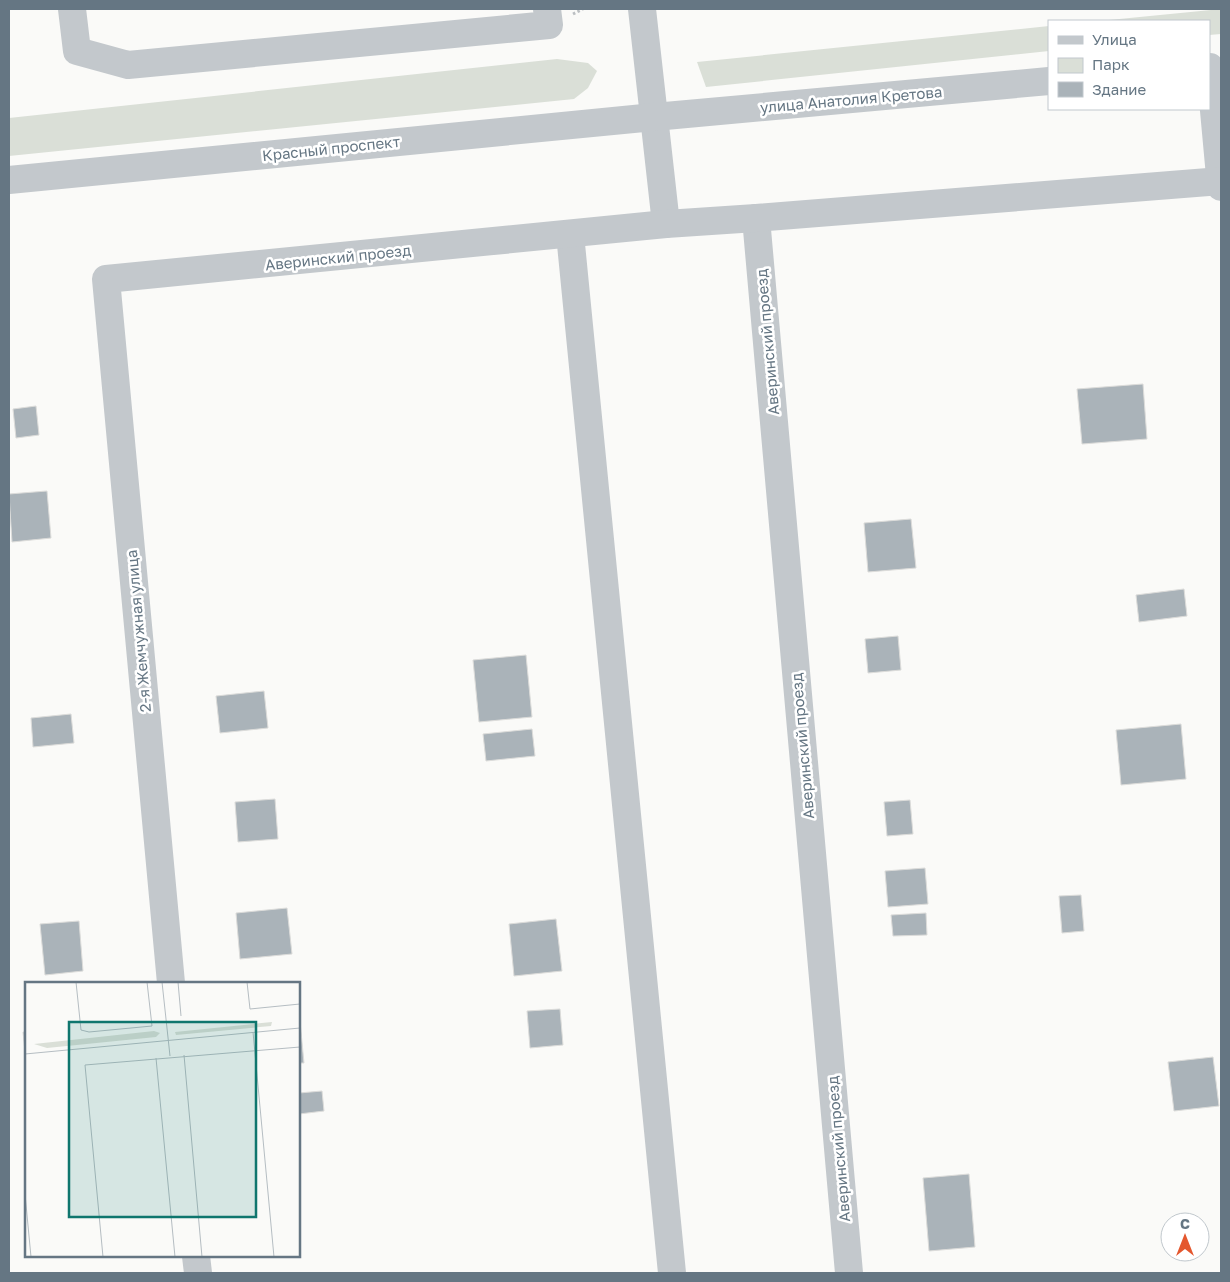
<svg xmlns="http://www.w3.org/2000/svg" width="1230" height="1282" viewBox="0 0 1230 1282" font-family="'Golos Text',sans-serif">
	<style>
		.green { fill: #dadfd7 }
		.building { fill: #aab3b9; stroke: #dcdcda }
		.lines { fill: none; stroke-linecap: round; stroke-linejoin: round }
		.path { stroke: #bbbfc2; stroke-width: 3; stroke-dasharray: 2.5 2.5; stroke-linecap: butt }
		.minor { stroke: #c3c8cc; stroke-width: 28 }
		.labels { text-anchor: middle; dominant-baseline: central; stroke-width: 5; stroke-linejoin: round; paint-order: stroke }
		.street-label { font-size: 15px; fill: #657683; stroke: #fff }
		.inset-road { fill: none; stroke: #b5bdc2; stroke-width: 1 }
		.view { fill: #0f766e; fill-opacity: 0.15; stroke: #0f766e; stroke-width: 2.5 }
		.inset-edge { fill: none; stroke: #657683; stroke-width: 2.5 }
	</style>
	<rect width="100%" height="100%" fill="#fafaf8"/>
	<g class="green">
		<path d="M1221,9v25l-12,1v-14h-110z"/>
		<path d="M1049,26v25l-343,36 -9,-25z"/>
		<path d="M557,59l31,4 9,8 -9,17 -14,11 -565,57v-38z"/>
	</g>
	<g class="building">
		<path d="M1143,384l4,55 -65,5 -5,-55z"/>
		<path d="M36,406l3,29 -23,3 -3,-29z"/>
		<path d="M47,491l4,47 -39,4 -3,-48z"/>
		<path d="M911,519l5,49 -48,4 -4,-49z"/>
		<path d="M1184,589l3,27 -48,6 -3,-27z"/>
		<path d="M898,636l3,34 -33,3 -3,-34z"/>
		<path d="M526,655l6,62 -53,5 -6,-62z"/>
		<path d="M264,691l4,37 -48,5 -4,-37z"/>
		<path d="M71,714l3,29 -41,4 -2,-29z"/>
		<path d="M1181,724l5,55 -65,6 -5,-55z"/>
		<path d="M532,729l3,27 -49,5 -3,-27z"/>
		<path d="M275,799l3,40 -40,3 -3,-40z"/>
		<path d="M910,800l3,34 -26,2 -3,-34z"/>
		<path d="M925,868l3,36 -40,3 -3,-36z"/>
		<path d="M1081,895l3,36 -22,2 -3,-37z"/>
		<path d="M287,908l5,46 -52,5 -4,-46z"/>
		<path d="M926,913l1,22 -34,1 -2,-21z"/>
		<path d="M556,919l6,52 -48,5 -5,-52z"/>
		<path d="M79,921l4,50 -38,4 -5,-51z"/>
		<path d="M560,1009l3,36 -33,3 -3,-37z"/>
		<path d="M299,1011l5,52h-5z"/>
		<path d="M23,1032h3v29z"/>
		<path d="M1213,1057l6,49 -45,5 -6,-49z"/>
		<path d="M322,1091l2,20 -25,3v-21z"/>
		<path d="M969,1174l6,73 -46,4 -6,-73z"/>
	</g>
	<g class="lines">
		<path class="path" d="M573,14l10,-5"/>
		<g class="minor">
			<path d="M72,9l5,42 51,14 421,-40 -2,-16"/>
			<path d="M642,9l24,215"/>
			<path d="M1210,67l11,120"/>
			<path d="M9,180l645,-63 395,-36"/>
			<path d="M756,218l93,1055"/>
			<path d="M570,234l102,1039"/>
			<path d="M171,983l-65,-704 560,-55 90,-6 465,-37"/>
			<path d="M196,1256l2,17"/>
		</g>
	</g>
	<g class="labels">
		<g class="street-label">
			<text transform="translate(851 99) rotate(-5)">улица Анатолия Кретова</text>
			<text transform="translate(331 148) rotate(-6)">Красный проспект</text>
			<text transform="translate(338 257) rotate(-6)">Аверинский проезд</text>
			<text transform="translate(767 342) rotate(-95)">Аверинский проезд</text>
			<text transform="translate(138 631) rotate(-95)">2-я Жемчужная улица</text>
			<text transform="translate(802 746) rotate(-95)">Аверинский проезд</text>
			<text transform="translate(838 1149) rotate(-95)">Аверинский проезд</text>
		</g>
	</g>
	<g transform="translate(25 982)">
		<rect width="275" height="275" fill="#fafaf8"/>
		<path d="M247,40l-1,4 -95,9 -1,-3zM129,49l6,2 -4,4 -109,11 -13,-4z" fill="#dadfd7"/>
		<path class="inset-road" d="M51,0l5,48 8,2 63,-6 -5,-44M137,0l8,74M153,0l3,34M222,0l3,27 50,-5M228,50l21,225M0,72l275,-26M159,73l18,202M131,76l19,199M0,212l6,63M78,275l-18,-192 215,-18"/>
		<path class="view" d="M44,40h187v195h-187z"/>
		<rect width="275" height="275" class="inset-edge"/>
	</g>
	<rect width="1230" height="1282" fill="none" stroke="#657683" stroke-width="20"/>
	<rect x="1048" y="20" width="162" height="90" fill="#ffffff" stroke="#c1c8cd"/>
	<rect x="1058" y="36" width="25" height="8" fill="#c3c8cc" stroke="#c1c8cd"/>
	<text x="1092" y="45" font-size="15" fill="#657683">Улица</text>
	<rect x="1058" y="58" width="25" height="15" fill="#dadfd7" stroke="#c1c8cd"/>
	<text x="1092" y="70" font-size="15" fill="#657683">Парк</text>
	<rect x="1058" y="82" width="25" height="15" fill="#aab3b9" stroke="#c1c8cd"/>
	<text x="1092" y="95" font-size="15" fill="#657683">Здание</text>
	<g transform="translate(1185 1237)"><circle r="24" fill="#ffffff" stroke="#c1c8cd"/>
	<path d="M0-4L9 19L0 12L-9 19Z" fill="#e4572e"/>
	<text y="-8" font-size="14" font-weight="bold" text-anchor="middle" fill="#657683">С</text>
	</g>
</svg>
